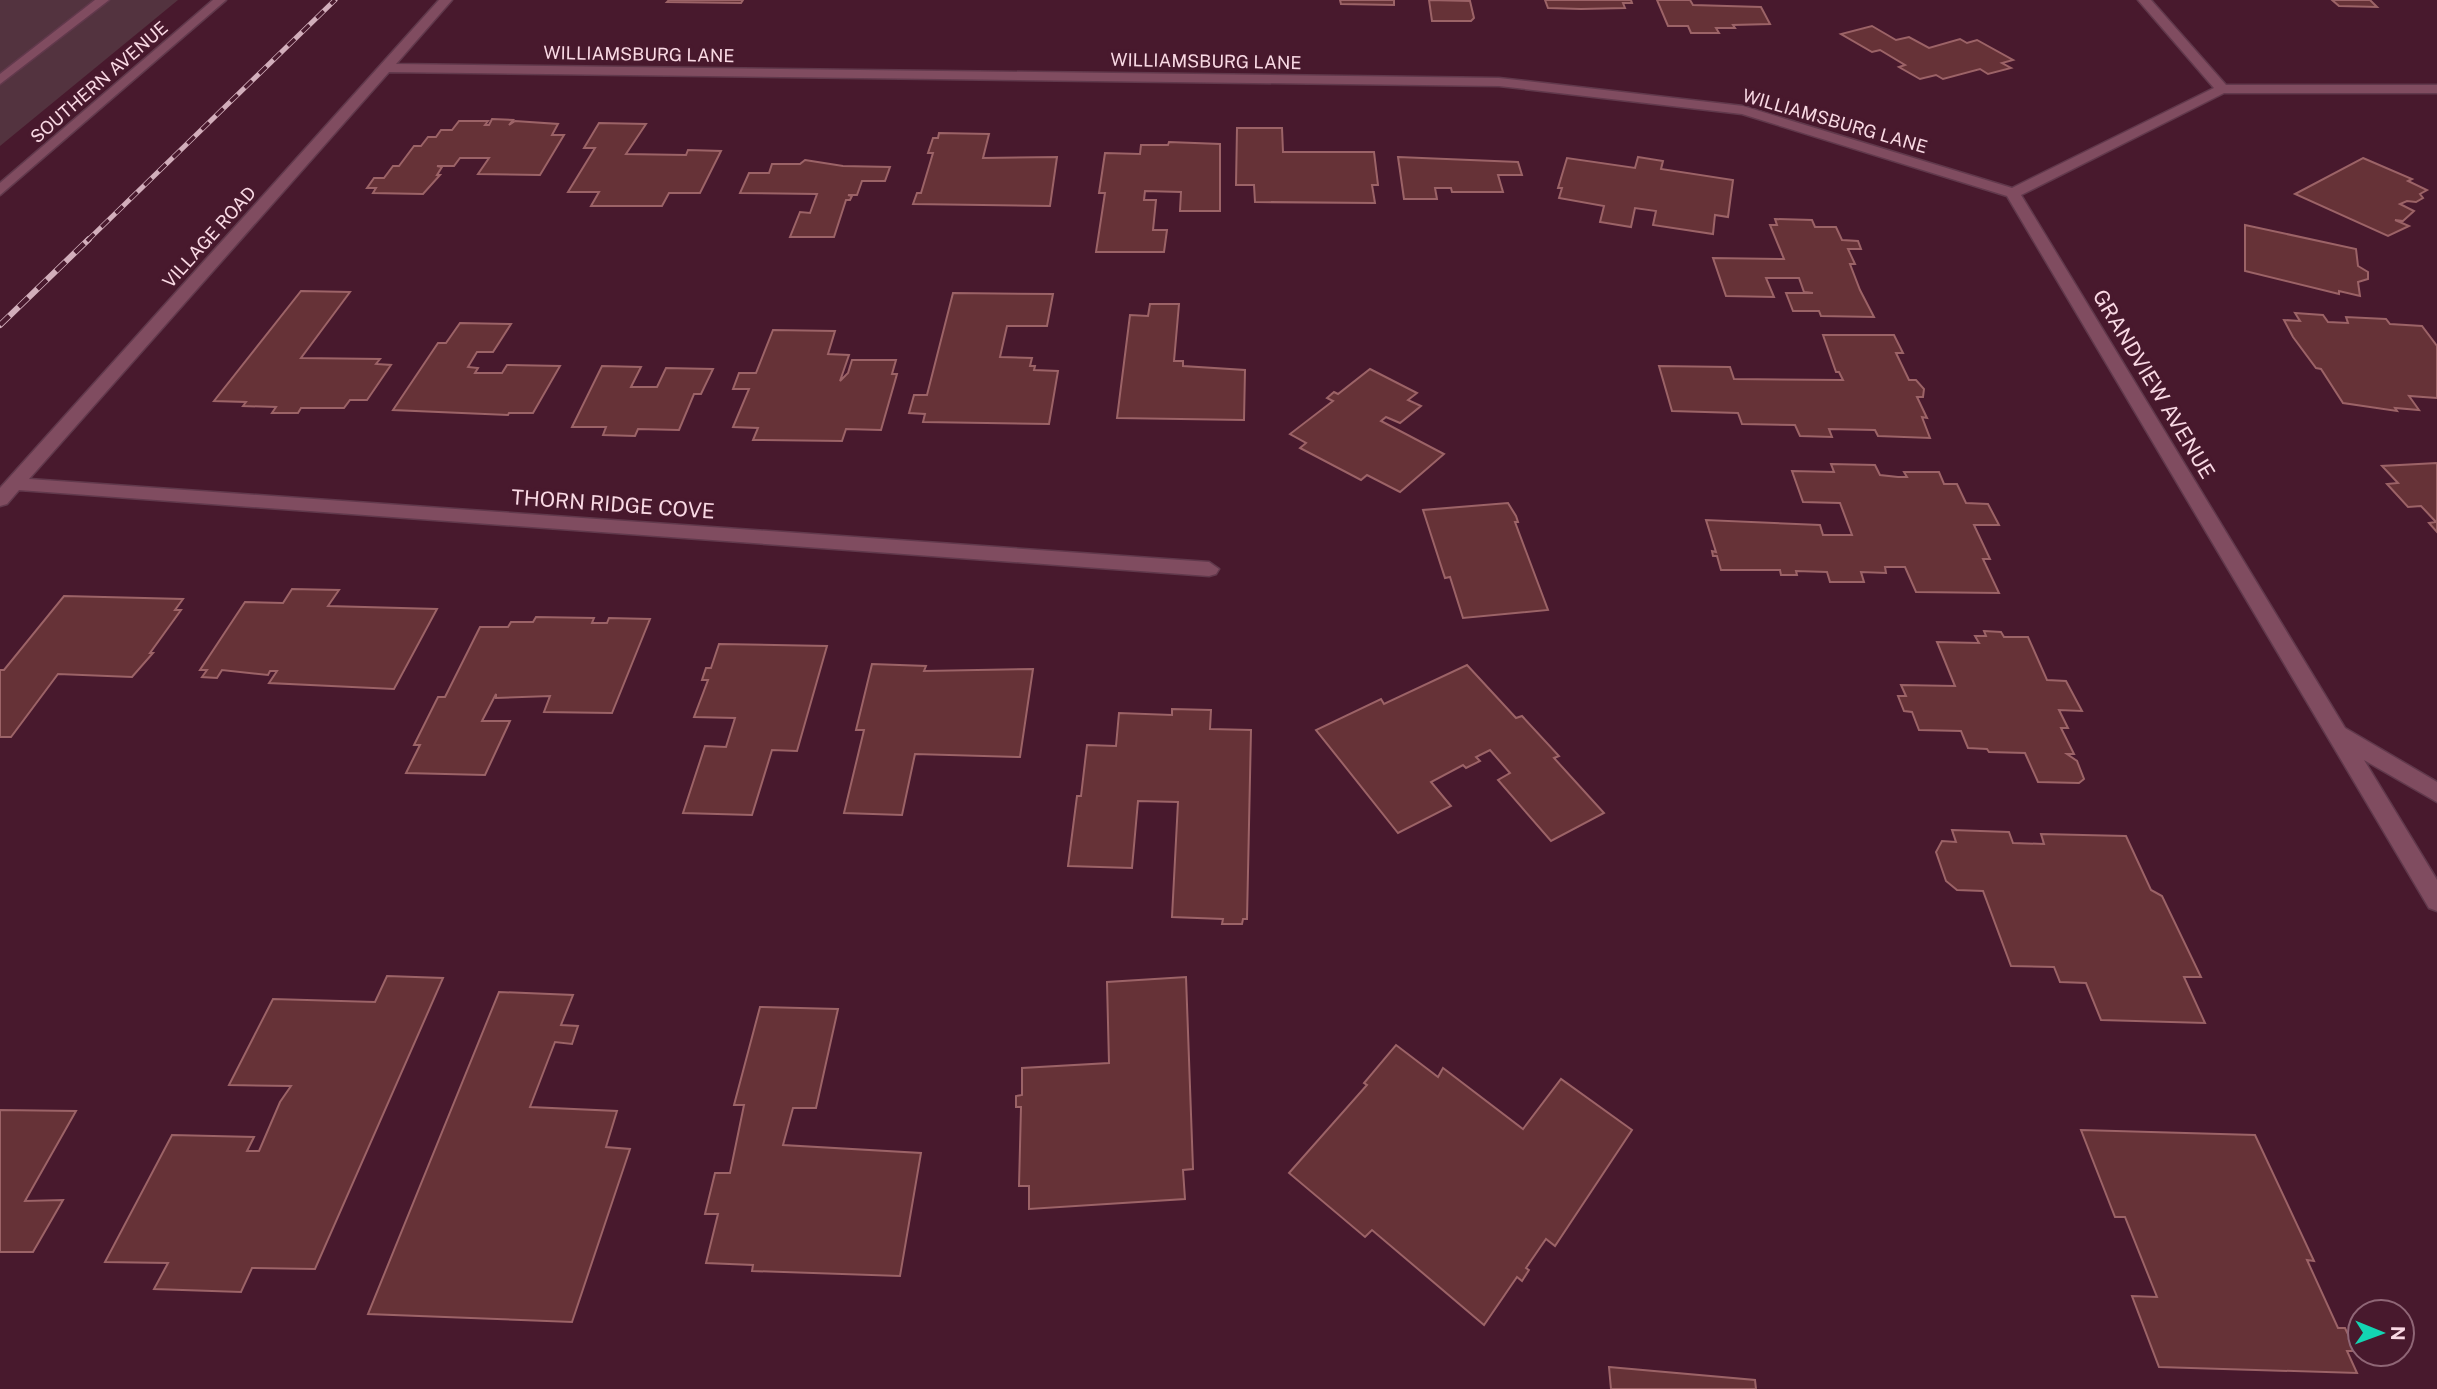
<svg xmlns="http://www.w3.org/2000/svg" width="2437" height="1389" viewBox="0 0 2437 1389" font-family="'Public Sans',sans-serif">
	<style>
		.green { fill: #53333f }
		.building { fill: #663237; stroke: #9c6367; stroke-width: 2 }
		.lines { fill: none; stroke-linecap: round; stroke-linejoin: round }
		.minor-casing { stroke: #61394c; stroke-width: 3 }
		.minor { fill: #804c60; fill-rule: evenodd }
		.rail-far1-casing { stroke: #d2aebb; stroke-width: 5 }
		.rail-casing { stroke: #d2aebb; stroke-width: 6 }
		.rail-far1 { stroke: #48192d; stroke-width: 3.5; stroke-dasharray: 10; stroke-linecap: butt }
		.rail { stroke: #48192d; stroke-width: 4.5; stroke-dasharray: 13; stroke-linecap: butt }
		.labels { text-anchor: middle; dominant-baseline: central; stroke-width: 7; stroke-linejoin: round; paint-order: stroke }
		.far-street-label { font-size: 18px; fill: #f9d9e4; stroke: #48192d }
		.street-label { font-size: 21px; fill: #f9d9e4; stroke: #48192d }
	</style>
	<rect width="100%" height="100%" fill="#48192d"/>
	<path class="green" d="M0,0h178l-178,146z"/>
	<g class="building">
		<path d="M669,0h74l-2,3 -74,-1z"/>
		<path d="M1340,0h54v5l-53,-1z"/>
		<path d="M1429,0l41,1 4,17 -3,3h-39z"/>
		<path d="M1545,0h86l1,3h-9l2,5 -44,1 -33,-1z"/>
		<path d="M1657,0h33l3,5 68,2 9,17 -37,1 2,3h-19l3,5h-28l-3,-7h-20z"/>
		<path d="M2332,0h38l7,7 -38,-1z"/>
		<path d="M1872,26l24,14 13,-3 20,11 31,-9 7,4 10,-3 36,20 -11,3 9,5 -23,6 -8,-5 -37,10 -7,-4 -16,4 -21,-12 6,-2 -25,-15 -8,2 -31,-18z"/>
		<path d="M492,119l21,1 -4,5 6,-4 43,3 -6,11h12l-24,40 -62,-1 11,-16h-29l-6,8h-17l5,1 -5,8h3l-17,19 -50,-1 3,-5h-9l7,-10h10l9,-12h6l15,-20h7l7,-9h8l5,-7h11l7,-9h29l-3,4h4z"/>
		<path d="M599,123l47,1 -20,30 60,1 2,-5 33,1 -21,42h-31l-7,13h-71l8,-14h-31l27,-44h-11z"/>
		<path d="M1237,128h45l1,24h91l4,33h-6l3,18 -120,-1 -1,-17h-18z"/>
		<path d="M939,133l50,1 -6,24 74,-1 -7,49 -137,-2 4,-11h4l12,-40h-5l5,-15h5z"/>
		<path d="M1169,142l51,2v67h-40l1,-19 -36,-1 -1,9h12l-3,30h14l-3,22h-68l9,-59h-6l6,-40 35,1 1,-9h27z"/>
		<path d="M1398,157l120,5 4,13h-24l5,17h-51l-1,-4h-16l2,11h-33z"/>
		<path d="M1638,157l25,4 -2,8 72,11 -5,37 -13,-2 -2,19 -60,-9 3,-14 -21,-3 -4,19 -31,-5 4,-16 -45,-8 3,-10h-4l9,-30 68,10z"/>
		<path d="M2363,158l49,21 -4,2 19,9 -7,4 3,4 -7,4 -9,-1 -7,3 14,7 -11,10 -8,-1 14,6 -21,10 -93,-42z"/>
		<path d="M805,160l38,6 47,1 -5,14h-23l-5,14h-9l4,1 -2,4h-4l-12,37h-44l10,-25 10,1 7,-19 -77,-1 9,-20h20l3,-9h28z"/>
		<path d="M1775,219l37,1 3,7h21l6,13 16,1 3,8h-13l7,15h-5l10,26 14,27 -53,-1 -2,-5h-26l-7,-18h27l-9,-1 -5,-14h-33l8,19 -48,-1 -13,-38 71,1 -14,-34h7z"/>
		<path d="M2245,225l111,24 2,17 10,6v7l-10,3 2,14 -21,-5v3l-94,-23z"/>
		<path d="M301,291l49,1 -49,66 79,1 -4,5 15,1 -24,35h-17l-6,8h-43l-3,5h-26l4,-6 -33,-1 3,-4 -32,-1z"/>
		<path d="M953,293l100,1 -6,32h-40l-7,31 32,1 -2,8h5l-1,4 24,1 -9,53 -126,-2 2,-8 -16,-1 5,-18h13z"/>
		<path d="M1150,304h29l-5,57h9v5l62,4 -1,50 -127,-2 13,-103 18,1z"/>
		<path d="M2295,313l28,2 5,7 20,1 -2,-6 40,2 4,5 32,2 15,20v52l-28,-2 10,14 -24,-2 2,3 -54,-8 -22,-34 -5,-1 -23,-31 -9,-17 16,1z"/>
		<path d="M460,323l51,1 -18,28h-16l-9,15 10,1 -3,5h27l5,-8 53,1 -27,47h-24l-1,2 -115,-5 45,-67h8z"/>
		<path d="M773,330l62,1 -7,23 21,1 -9,26 8,-8 4,-13h44l-4,14h5l-16,56 -35,-1 -4,12 -89,-1 5,-12 -25,-1 16,-38h-16l6,-16h17z"/>
		<path d="M1823,335h71l9,18h-7l13,27h7l8,9 -1,8h-6l10,21 -5,-1 8,21 -52,-2 -3,-6 -46,-1 3,8 -32,-1 -5,-11 -53,-1 -4,-11 -66,-2 -13,-45 71,1 4,12 109,1 -4,-8h-3z"/>
		<path d="M602,366l39,1 -10,20h26l9,-19 47,1 -12,25h-7l-15,36 -41,-1 -3,7 -32,-1 3,-8h-34z"/>
		<path d="M1370,369l47,24 -9,7 13,6 -21,17 -14,-6 -5,4 63,33 -44,38 -33,-17 -6,5 -61,-32 6,-5 -16,-9 43,-33 -6,-3 7,-6 4,2z"/>
		<path d="M2437,463v69l-8,-9 7,-1 -15,-16 -13,1 -21,-23 11,-1 -16,-17z"/>
		<path d="M1831,464l44,1 5,10 18,2h9l-3,-5h35l5,12h13l9,19 22,1 11,21h-25l16,34h-7l16,34 -83,-1 -11,-25h-20l1,6 -25,-1 3,10h-34l-3,-10 -31,-1 1,4h-16l-1,-5h-59l-4,-14h-4l-1,-5 4,1 -10,-32 114,5 3,10h29l-12,-32 -37,-1 -11,-31 42,1z"/>
		<path d="M1508,503l8,13 2,6h-3l33,88 -85,8 -13,-41 -5,1 -22,-68z"/>
		<path d="M292,589l47,1 -11,16 109,3 -43,80 -125,-6 8,-12h-7l-2,4 -46,-5 -5,8 -15,-1 5,-7h-7l45,-68 38,1z"/>
		<path d="M64,596l119,3 -8,11h6l-31,43h3l-21,24 -74,-3 -47,63h-11v-67h4z"/>
		<path d="M536,617l58,1 -2,5h15l2,-5 41,1 -38,94 -68,-1 6,-16 -54,2v-4l-14,27h28l-25,54 -79,-2 14,-28h-6l24,-48h7l35,-70h28l3,-5h22z"/>
		<path d="M1984,631l17,1 3,5h24l19,43 19,1 16,30 -23,-1 9,18h-7l13,26h-7l10,7 7,18 -5,4 -41,-1 -13,-29 -36,-1 -2,-3 -19,-1 -7,-17 -42,-1 -7,-18 -8,-1 -6,-15h8l-5,-11 54,1 -18,-44 42,1 -4,-7h11z"/>
		<path d="M719,644l108,2 -30,105 -25,-1 -20,65 -69,-2 22,-67 21,1 9,-29 -41,-1 14,-37h-6l4,-12h5z"/>
		<path d="M872,664l54,2 -2,5 109,-2 -13,88 -105,-3 -13,61 -58,-2 20,-83h-8z"/>
		<path d="M1467,665l49,53 6,-2 37,40 -5,2 50,55 -53,28 -53,-61 12,-7 -20,-23 -14,7 4,4 -14,7 -3,-3 -32,17 20,24 -53,27 -82,-103 65,-31 3,5z"/>
		<path d="M1172,709l39,1 -1,19 41,1 -4,189h-4l-1,5h-20l1,-5 -51,-2 6,-115 -40,-1 -6,67 -64,-2 9,-70h4l6,-51 29,1 3,-33 53,2z"/>
		<path d="M1952,830l57,2 4,11 31,1 -3,-10 85,2 25,54 11,6 39,81h-17l21,46 -104,-3 -15,-37 -26,-1 -6,-15 -43,-1 -28,-75 -26,-1 -11,-9 -10,-29 6,-11 14,1z"/>
		<path d="M387,976l56,2 -128,291 -63,-1 -11,24 -87,-3 14,-26 -63,-1 67,-127 82,2 -7,14h12l21,-49 11,-16 -62,-1 44,-86 102,3z"/>
		<path d="M1186,977l7,192 -10,1 2,29 -156,10v-23h-10l2,-79h-5v-11l6,-1v-27l87,-5 -2,-81z"/>
		<path d="M499,992l74,3 -12,30 17,1 -6,18 -17,-2 -25,65 87,4 -11,36 24,2 -58,173 -204,-8z"/>
		<path d="M760,1007l78,2 -22,99h-23l-10,37 138,8 -21,123 -148,-5 1,-6 -47,-2 12,-49h-13l10,-41h15l14,-68h-10z"/>
		<path d="M1396,1045l42,32 5,-9 80,61 38,-50 71,51 -77,116 -9,-7 -20,29 3,2 -7,11 -5,-4 -33,48 -112,-95 -7,7 -76,-64 78,-88 -3,-2z"/>
		<path d="M0,1110l76,1 -51,90 38,-1 -30,52h-33z"/>
		<path d="M2081,1130l174,5 59,126 -7,-1 31,68h7l11,23h-9l10,22 -198,-6 -27,-71 25,1 -32,-80h-10z"/>
		<path d="M1609,1367l146,13 1,9h-145z"/>
	</g>
	<g class="lines">
		<defs>
			<g id="minor">
				<path d="M95,0h14l-109,84v-10z"/>
				<path d="M213,0h13l-226,195v-12z"/>
				<path d="M439,0h13l-56,64 1103,14 244,28 269,82 202,-100 -76,-88h13l75,85h211v8h-213l-203,102 324,533 92,54v20l-73,-42 73,120v31l-8,-3 -422,-712 -265,-82 -243,-28 -1110,-14 -360,407 1180,83 10,7 -3,5 -7,2 -1190,-86 -12,14 -7,2v-18z"/>
			</g>
		</defs>
		<use href="#minor" class="minor-casing"/>
		<use href="#minor" class="minor"/>
		<defs>
			<path id="rail-far1" d="M87,241l248,-241"/>
			<path id="rail" d="M0,325l89,-86"/>
		</defs>
		<use href="#rail-far1" class="rail-far1-casing"/>
		<use href="#rail" class="rail-casing"/>
		<use href="#rail-far1" class="rail-far1"/>
		<use href="#rail" class="rail"/>
	</g>
	<g class="labels">
		<g class="far-street-label">
			<text transform="translate(639 54) rotate(1)">WILLIAMSBURG LANE</text>
			<text transform="translate(1206 61) rotate(1)">WILLIAMSBURG LANE</text>
			<text transform="translate(99 82) rotate(-41)">SOUTHERN AVENUE</text>
			<text transform="translate(1835 121) rotate(16)">WILLIAMSBURG LANE</text>
			<text transform="translate(209 237) rotate(-48)">VILLAGE ROAD</text>
		</g>
		<g class="street-label">
			<text transform="translate(2154 384) rotate(59)">GRANDVIEW AVENUE</text>
			<text transform="translate(613 504) rotate(4)">THORN RIDGE COVE</text>
		</g>
	</g>
	<g transform="translate(2381 1333) rotate(91)"><circle r="33" fill="#48192d" stroke="#8f6676" stroke-width="2"/>
	<path d="M0-5L12 26L0 18L-12 26Z" fill="#13d5b3"/>
	<text y="-10" font-size="19" font-weight="bold" text-anchor="middle" fill="#f9d9e4">N</text>
	</g>
</svg>
